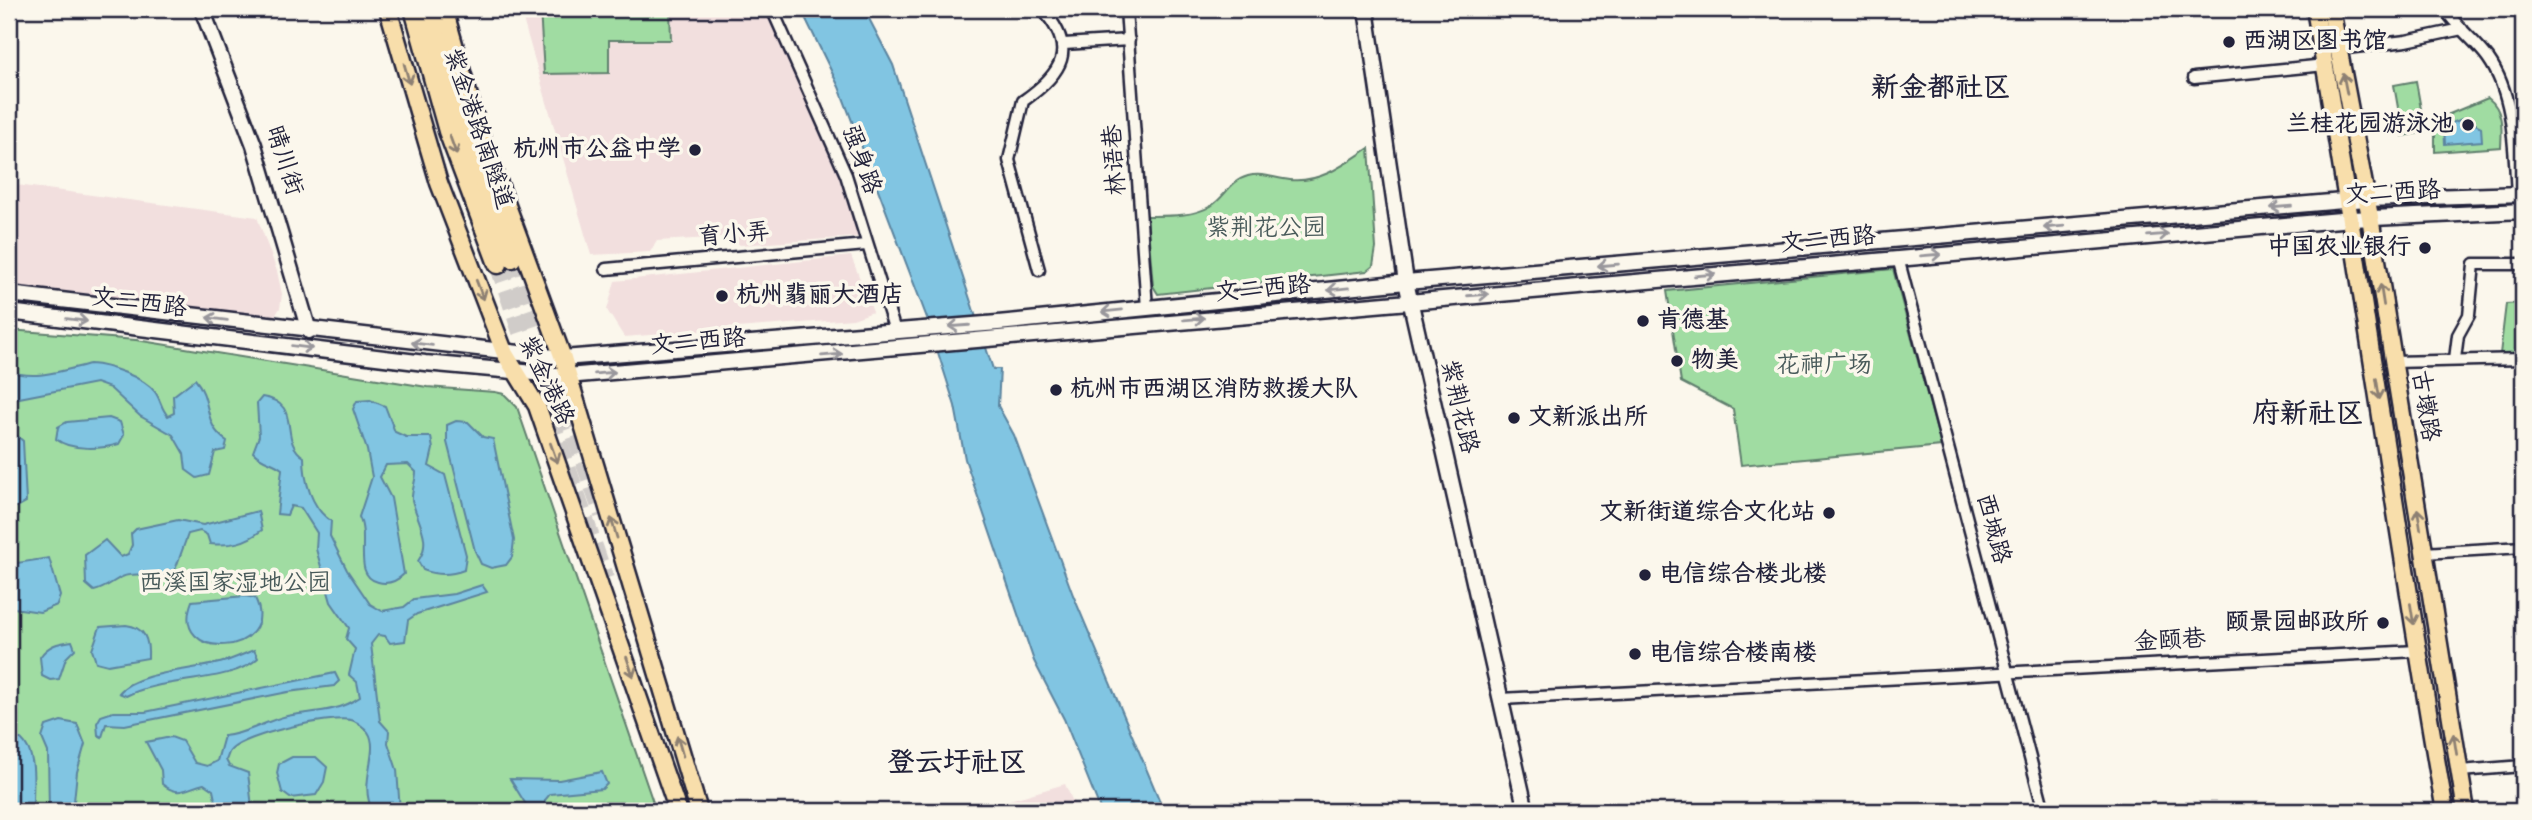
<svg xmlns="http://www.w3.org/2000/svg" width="2532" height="820" viewBox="0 0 2532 820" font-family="'Indie Flower','LXGW WenKai TC',sans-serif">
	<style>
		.built { fill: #f2dfde }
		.green { fill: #a0dca2; stroke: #617f6e; stroke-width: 2 }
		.water { fill: #81c5e2; stroke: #5b849f; stroke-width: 2 }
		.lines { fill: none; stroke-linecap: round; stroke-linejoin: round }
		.highway-tunnel { stroke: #d0ccc9; stroke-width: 18; stroke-dasharray: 18 9; stroke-linecap: butt }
		.street-casing { stroke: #22223b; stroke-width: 15 }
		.secondary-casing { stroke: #22223b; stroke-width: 19 }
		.primary-casing { stroke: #22223b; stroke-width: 21 }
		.highway-casing { stroke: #22223b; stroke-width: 23 }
		.street { stroke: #fbf7ec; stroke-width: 10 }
		.secondary { stroke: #fbf7ec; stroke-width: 14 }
		.primary { stroke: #f8deab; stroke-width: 16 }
		.highway { stroke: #f8deab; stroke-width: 18 }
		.oneway { stroke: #8d8073 }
		.oneway2 { stroke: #99979c }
		.poi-dot { fill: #22223b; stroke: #fbf7ec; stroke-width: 2.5 }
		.labels { text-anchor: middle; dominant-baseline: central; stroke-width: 7; stroke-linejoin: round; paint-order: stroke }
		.poi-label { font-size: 24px; font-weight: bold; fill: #22223b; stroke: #fbf7ec; text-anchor: start }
		.street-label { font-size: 24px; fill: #22223b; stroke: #fbf7ec }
		.park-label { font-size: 24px; fill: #485a5a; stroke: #fbf7ec }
		.quarter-label { font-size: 28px; font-weight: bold; fill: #22223b; stroke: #fbf7ec }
	</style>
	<rect width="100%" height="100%" fill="#fbf7ec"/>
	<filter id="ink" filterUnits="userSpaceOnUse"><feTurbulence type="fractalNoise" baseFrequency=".0143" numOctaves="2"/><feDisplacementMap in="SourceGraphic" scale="14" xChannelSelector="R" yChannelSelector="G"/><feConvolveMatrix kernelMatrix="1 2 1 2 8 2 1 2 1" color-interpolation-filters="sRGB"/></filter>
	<g filter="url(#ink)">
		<g class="built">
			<path d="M520,9h244l52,106 26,69 16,53 -118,8 -10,-8 -73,4 -7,11 -59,3z"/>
			<path d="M9,184l248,33 20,54 5,23 -2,14 -5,8 -10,1 -256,-32z"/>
			<path d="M851,256l22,56 -20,7 -229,18 -17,-27 8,-29z"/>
			<path d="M1065,784l12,27h-105z"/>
		</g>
		<g class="green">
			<path d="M540,9h130l1,31h-62v33l-65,1z"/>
			<path d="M2416,81l9,51 -22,4 -9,-51z"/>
			<path d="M2488,98c16,12 14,31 13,49l-66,5v-32z"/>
			<path d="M1369,148l7,100 -3,18 -6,5 -209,23 -5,-8 -6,-70c20,0 46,1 64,-10 15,-9 18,-25 37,-30 15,-4 27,3 42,4 31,3 55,-16 79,-32z"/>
			<path d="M1893,269l48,177 -200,19 -8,-56 -52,-27 -14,-91z"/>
			<path d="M2523,303v51h-23l6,-50z"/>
			<path d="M9,330l127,10 291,47 68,5 9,2 13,13 139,404h-647z"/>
		</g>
		<g class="water">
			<path d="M801,9h63l29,56 100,304h7l-2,37 16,29 59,160 91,216h-63l-37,-92 -30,-58 -69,-202 -10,-53 -28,-88 -88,-231z"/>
			<path d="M2462,119h10l3,5 6,3 1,14 -37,3 -1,-18z"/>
			<path d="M90,364c18,1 54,13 65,28 6,8 6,17 13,24l6,-3 -1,-17 22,-17c18,21 7,46 32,62l-2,9 -10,2 -6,23 -12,3 -11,-8 -2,-16 -11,-19 -33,-19 -30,-28 -14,-5 -87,17v-29c27,10 55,-1 81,-7z"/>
			<path d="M262,397c42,6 15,43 42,60 0,23 7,51 27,64l-1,15 17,34 23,34 12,7 22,-4 10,-8 40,-5 28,-9 5,7 -70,22 -9,6 -3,21 -15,2 -5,-7 -7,-1 -7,9 9,77 9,10 -1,12 9,27 3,41h-27c-16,-28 8,-60 -5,-79 -3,-4 -12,-11 -17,-12 -20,-5 -107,15 -120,30 -3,2 -3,7 -5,10l3,6 19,7 4,34 -8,4 -27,-2 -4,-19 -9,-6c-18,4 -25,14 -42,0l-1,-14 -15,-28 25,-5 11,4 13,22 12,3 10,-5 7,-25c23,-2 41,-15 63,-20 27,-5 49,-3 73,-19l-3,-15 -8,-7 6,-26 -9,-10 3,-11 -18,-26 -15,-53 1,-16 -16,-25 -10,-2 -4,9 -10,-1 5,-45c-10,-8 -20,-7 -29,-17l6,-16 -2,-33z"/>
			<path d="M370,400l15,6 10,26 11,5h25l2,12 -4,17 16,9 21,80 -2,15c-13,5 -28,5 -41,0l-5,-9c15,-20 -1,-40 -6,-61 -1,-7 4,-20 4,-28l-8,-8 -22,1 -6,12 11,21 13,76c-7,7 -15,11 -26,8 -26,-6 -8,-44 -19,-65l13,-40 -5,-27 -14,-41 4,-8z"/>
			<path d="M109,418l11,4 4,13 -5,9c-17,5 -49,7 -63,-5l2,-12 9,-5z"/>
			<path d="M456,421l12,1 15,15 10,2 21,101 -2,17 -6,8 -15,3 -10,-4 -6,-13 -28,-109v-17z"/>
			<path d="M15,434l8,7 3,61 -9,5h-8v-68z"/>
			<path d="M258,511l4,19c-16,13 -31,16 -52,14l-3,-9 -7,-4 -12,3 -14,39c-16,5 -30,0 -45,2 -12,1 -20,13 -35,16l-8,-7 -1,-29 20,-15 16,17 7,-3 4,-9 -1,-11 5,-5 42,-9 25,5z"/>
			<path d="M49,558l11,38 -3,9 -17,7 -26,-4 -4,-7v-37z"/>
			<path d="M245,596l10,2c28,57 -88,67 -63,3z"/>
			<path d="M126,625c19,2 23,15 22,33l-40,7 -12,-3 -4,-12 8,-23z"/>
			<path d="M72,641l3,8 -9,9 -7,21 -9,1 -8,-4 -2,-19c8,-12 18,-14 32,-16z"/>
			<path d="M254,650l4,8c-25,25 -97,19 -132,38l-7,-3c18,-22 78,-23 104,-31 11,-3 20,-8 31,-12z"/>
			<path d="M335,673l4,8 -5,5 -46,6 -163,33 -19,-1 -4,13 -4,-2 -1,-12 4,-7 12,-4h32z"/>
			<path d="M61,721l16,3 8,20 -8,28 -4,39h-24l-1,-59 -6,-14 4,-12z"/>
			<path d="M9,739h12c18,16 11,50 12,72h-19l-5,-27z"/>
			<path d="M292,757h24l11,10 -3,15 -8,13 -26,3 -8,-6 -5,-19 2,-9z"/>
			<path d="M602,772l5,12 -5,5 -52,5 -5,6v11h-15l-20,-32 49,1z"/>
		</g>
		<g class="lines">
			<g class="highway-tunnel">
				<path d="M512,258l91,257"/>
				<path d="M498,264l107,315"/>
			</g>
			<defs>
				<g id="street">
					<path d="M772,9l74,166 49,156"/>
					<path d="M1126,9l21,299"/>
					<path d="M2445,9c11,18 30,31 43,49 27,38 26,92 29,137"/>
					<path d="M1064,44l65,-4"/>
					<path d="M2338,49l68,-8 56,-12"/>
					<path d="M2194,78l131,-13"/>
					<path d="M1898,258l146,553"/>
					<path d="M606,269l260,-24"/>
					<path d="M1039,270l-30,-110 14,-59c40,-28 55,-52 19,-92"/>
					<path d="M2455,359l3,-24 11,-20 5,-51h49"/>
					<path d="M2393,362l130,-3"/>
					<path d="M2424,553l99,-6"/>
					<path d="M1501,699l916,-48"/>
					<path d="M2460,771l63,-5"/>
				</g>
				<g id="secondary">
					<path d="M202,9l52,136 55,186"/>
					<path d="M1366,9l40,273 120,529"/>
					<path d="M9,294l554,64 435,-35 408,-41 960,-83 157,-5"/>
					<path d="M9,312l416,51 142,13 1785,-157 171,-8"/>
				</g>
				<g id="primary">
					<path d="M388,9l51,174 66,171 32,52 141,405"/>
					<path d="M444,9l32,112 87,237 136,453"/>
					<path d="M2315,9c47,267 83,535 130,802"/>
					<path d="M2331,9l39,208 96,594"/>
				</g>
				<g id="highway">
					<path d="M414,9l34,122 50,133"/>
					<path d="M429,9l30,106 53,143"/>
				</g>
			</defs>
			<use href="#street" class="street-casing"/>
			<use href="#secondary" class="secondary-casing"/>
			<use href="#primary" class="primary-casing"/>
			<use href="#highway" class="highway-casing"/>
			<use href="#street" class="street"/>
			<use href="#secondary" class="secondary"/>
			<use href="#primary" class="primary"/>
			<use href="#highway" class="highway"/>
		</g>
		<defs><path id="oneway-shaft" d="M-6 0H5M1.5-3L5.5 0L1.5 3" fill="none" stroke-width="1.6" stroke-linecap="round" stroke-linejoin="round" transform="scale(1.75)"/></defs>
		<g class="oneway">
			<use href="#oneway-shaft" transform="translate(407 74) rotate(74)"/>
			<use href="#oneway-shaft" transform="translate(2345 84) rotate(-101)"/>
			<use href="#oneway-shaft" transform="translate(453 145) rotate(70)"/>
			<use href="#oneway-shaft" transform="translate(480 290) rotate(69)"/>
			<use href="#oneway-shaft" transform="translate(2382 295) rotate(-99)"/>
			<use href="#oneway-shaft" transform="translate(2378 389) rotate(81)"/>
			<use href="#oneway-shaft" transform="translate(554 453) rotate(70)"/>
			<use href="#oneway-shaft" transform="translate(2419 519) rotate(-99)"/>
			<use href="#oneway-shaft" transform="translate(614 528) rotate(-107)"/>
			<use href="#oneway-shaft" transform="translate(2412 614) rotate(81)"/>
			<use href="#oneway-shaft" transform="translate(630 667) rotate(71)"/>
			<use href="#oneway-shaft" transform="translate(2455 744) rotate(-99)"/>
			<use href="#oneway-shaft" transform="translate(680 746) rotate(-106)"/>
		</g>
		<g class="oneway2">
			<use href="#oneway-shaft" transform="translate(2281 207) rotate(175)"/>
			<use href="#oneway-shaft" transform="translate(2054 227) rotate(175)"/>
			<use href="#oneway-shaft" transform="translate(2158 235) rotate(-5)"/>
			<use href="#oneway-shaft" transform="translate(1931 255) rotate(-5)"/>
			<use href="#oneway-shaft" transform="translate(1608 265) rotate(175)"/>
			<use href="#oneway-shaft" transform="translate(1705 275) rotate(-5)"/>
			<use href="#oneway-shaft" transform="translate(1338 289) rotate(174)"/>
			<use href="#oneway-shaft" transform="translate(1478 295) rotate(-4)"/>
			<use href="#oneway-shaft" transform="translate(1112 311) rotate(174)"/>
			<use href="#oneway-shaft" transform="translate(217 319) rotate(-173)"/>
			<use href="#oneway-shaft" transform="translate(1194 319) rotate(-5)"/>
			<use href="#oneway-shaft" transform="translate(77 320) rotate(7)"/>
			<use href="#oneway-shaft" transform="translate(959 326) rotate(176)"/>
			<use href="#oneway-shaft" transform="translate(422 344) rotate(-173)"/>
			<use href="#oneway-shaft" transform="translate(302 347) rotate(7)"/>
			<use href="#oneway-shaft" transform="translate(832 355) rotate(-5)"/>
			<use href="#oneway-shaft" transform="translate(605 373) rotate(-5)"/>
		</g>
	</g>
	<g class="poi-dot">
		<circle cx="2229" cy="42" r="7"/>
		<circle cx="2468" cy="125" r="7"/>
		<circle cx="695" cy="150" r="7"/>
		<circle cx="2425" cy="248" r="7"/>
		<circle cx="722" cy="296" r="7"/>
		<circle cx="1643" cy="321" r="7"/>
		<circle cx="1677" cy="361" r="7"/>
		<circle cx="1056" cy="390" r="7"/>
		<circle cx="1514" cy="418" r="7"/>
		<circle cx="1829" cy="513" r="7"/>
		<circle cx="1645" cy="575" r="7"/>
		<circle cx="2383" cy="623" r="7"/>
		<circle cx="1635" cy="654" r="7"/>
	</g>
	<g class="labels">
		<g class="poi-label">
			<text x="2243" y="42">西湖区图书馆</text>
			<text x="2454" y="125" text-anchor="end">兰桂花园游泳池</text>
			<text x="681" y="150" text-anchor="end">杭州市公益中学</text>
			<text x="2411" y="248" text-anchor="end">中国农业银行</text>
			<text x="736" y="296">杭州翡丽大酒店</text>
			<text x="1657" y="321">肯德基</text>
			<text x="1691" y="361">物美</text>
			<text x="1070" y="390">杭州市西湖区消防救援大队</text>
			<text x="1528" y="418">文新派出所</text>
			<text x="1815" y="513" text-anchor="end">文新街道综合文化站</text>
			<text x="1659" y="575">电信综合楼北楼</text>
			<text x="2369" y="623" text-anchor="end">颐景园邮政所</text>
			<text x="1649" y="654">电信综合楼南楼</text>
		</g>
		<g class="street-label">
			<text transform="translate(477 129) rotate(71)">紫金港路南隧道</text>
			<text transform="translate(860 160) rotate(70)">强身路</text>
			<text transform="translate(1116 160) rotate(-94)">林语巷</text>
			<text transform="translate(283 161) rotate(72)">晴川街</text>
			<text transform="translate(2393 194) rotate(-3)">文二西路</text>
			<text transform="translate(734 236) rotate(-5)">育小弄</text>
			<text transform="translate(1828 241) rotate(-5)">文二西路</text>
			<text transform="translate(1263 290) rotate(-5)">文二西路</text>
			<text transform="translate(139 304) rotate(7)">文二西路</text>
			<text transform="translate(698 343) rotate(-5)">文二西路</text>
			<text transform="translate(545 381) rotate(64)">紫金港路</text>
			<text transform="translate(2424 406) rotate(81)">古墩路</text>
			<text transform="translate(1458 407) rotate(77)">紫荆花路</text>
			<text transform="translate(1992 529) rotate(75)">西城路</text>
			<text transform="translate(2170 642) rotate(-3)">金颐巷</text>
		</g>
		<g class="park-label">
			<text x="1266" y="229">紫荆花公园</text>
			<text x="1824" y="366">花神广场</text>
			<text x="235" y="584">西溪国家湿地公园</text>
		</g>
		<g class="quarter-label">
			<text x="1941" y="89">新金都社区</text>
			<text x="2308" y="415">府新社区</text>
			<text x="957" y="764">登云圩社区</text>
		</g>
	</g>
	<rect width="2532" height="820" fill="none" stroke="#fbf7ec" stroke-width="35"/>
	<rect x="18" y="18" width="2497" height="785" fill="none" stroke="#22223b" stroke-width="2.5" filter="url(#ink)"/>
</svg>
